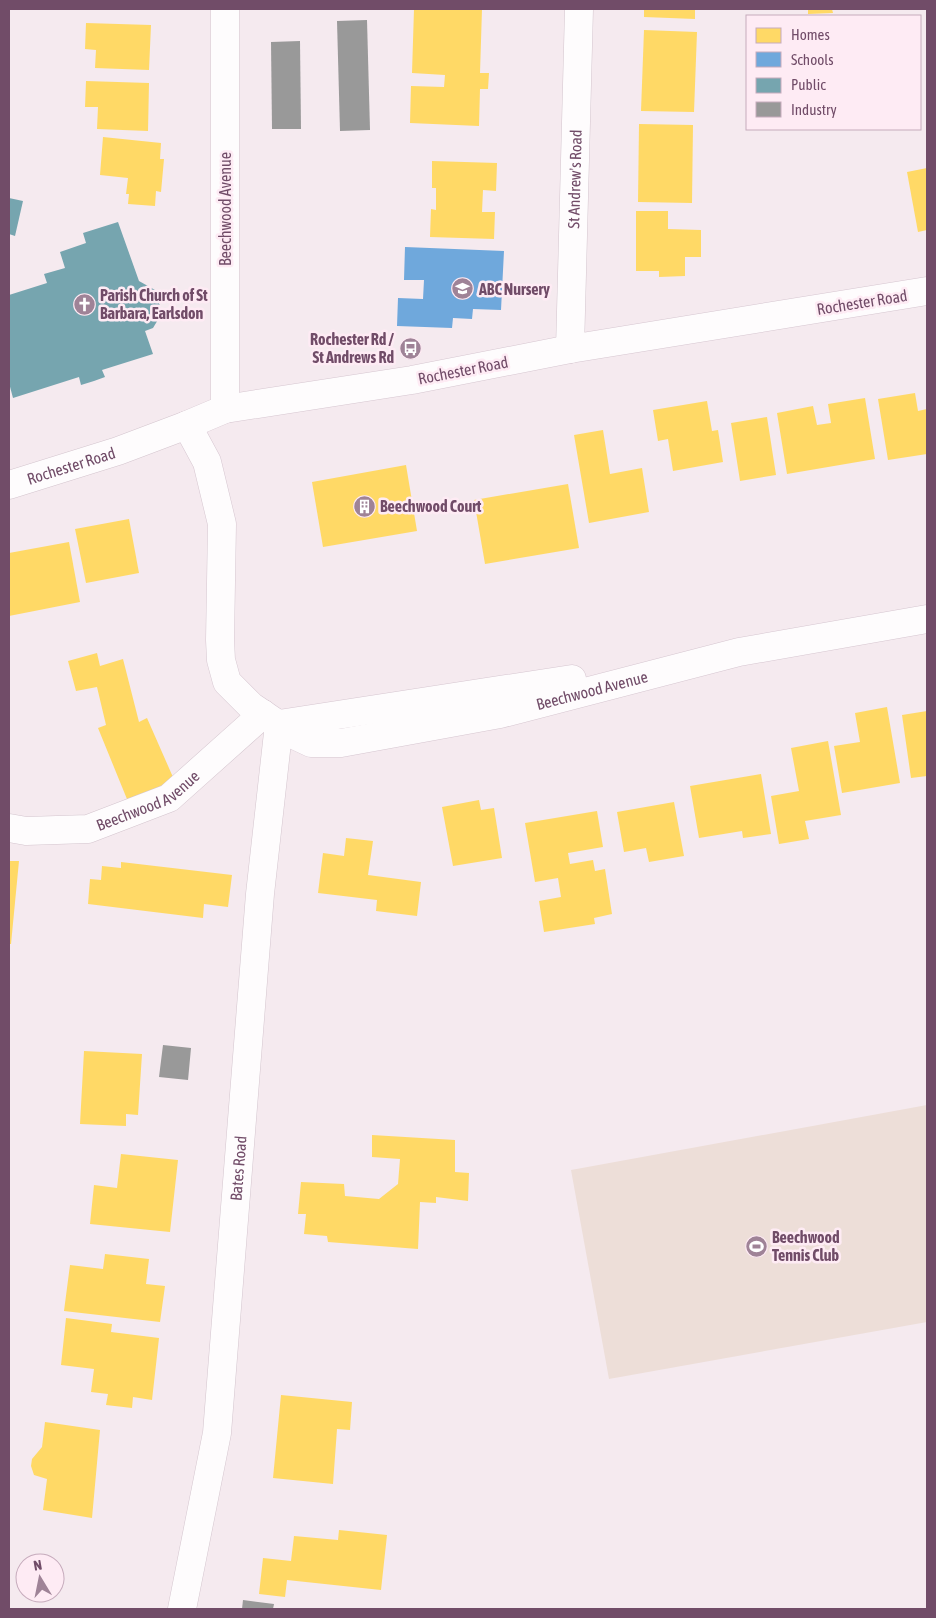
<svg xmlns="http://www.w3.org/2000/svg" width="936" height="1618" viewBox="0 0 936 1618" font-family="'Asap Condensed',sans-serif">
	<style>
		.green { fill: #edded8 }
		.homes { fill: #ffd966 }
		.schools { fill: #6fa8dc }
		.public { fill: #76a5af }
		.industry { fill: #999 }
		.lines { fill: none; stroke-linecap: round; stroke-linejoin: round }
		.street-casing { stroke: #d4c5ce; stroke-width: 29 }
		.secondary-casing { stroke: #d6c6d0; stroke-width: 29 }
		.street { stroke: #fefcfd; stroke-width: 28 }
		.secondary { stroke: #fefcfd; stroke-width: 28 }
		.labels { text-anchor: middle; dominant-baseline: central; stroke-width: 5; stroke-linejoin: round; paint-order: stroke }
		.street-label { font-size: 16px; fill: #714c68; stroke: #feebf4 }
		.poi-label { font-size: 16px; font-weight: bold; fill: #714c68; stroke: #feebf4; text-anchor: start }
	</style>
	<rect width="100%" height="100%" fill="#f5eaef"/>
	<path class="green" d="M927,1105v217l-318,57 -38,-209z"/>
	<g class="homes">
		<path d="M414,9h68l-2,64h9l-1,16h-8l-1,37 -69,-3 1,-37 33,1 1,-12 -33,-2z"/>
		<path d="M644,9h51v10l-51,-2z"/>
		<path d="M808,9h24l1,4 -25,1z"/>
		<path d="M86,23l65,2 -2,45 -54,-2 1,-18 -11,-1z"/>
		<path d="M644,30l53,2 -3,80 -53,-1z"/>
		<path d="M86,81l63,2 -1,48 -51,-2 1,-22h-13z"/>
		<path d="M639,124l54,1 -1,78 -54,-1z"/>
		<path d="M103,137l58,6 -1,16h4l-3,33 -5,-1 -1,15 -27,-2 1,-10h-3l2,-16 -28,-3z"/>
		<path d="M432,161l65,2 -1,28 -13,-1 -1,22h13l-1,27 -64,-2 1,-28 5,1v-22h-4z"/>
		<path d="M927,168v62l-9,2 -11,-60z"/>
		<path d="M636,211h32v18l33,1v27h-16v19l-26,1v-6h-23z"/>
		<path d="M915,393l3,18 9,-2v45l-39,6 -10,-61z"/>
		<path d="M865,398l10,61 -88,15 -10,-61 36,-7 4,19 14,-2 -3,-19z"/>
		<path d="M707,401l5,30 6,-1 5,32 -50,9 -5,-32 -10,2 -5,-31z"/>
		<path d="M767,417l9,58 -36,6 -9,-58z"/>
		<path d="M603,430l7,44 32,-6 7,44 -60,11 -15,-88z"/>
		<path d="M406,465l11,66 -94,16 -11,-65z"/>
		<path d="M568,484l11,64 -94,16 -11,-64z"/>
		<path d="M129,519l10,54 -53,10 -11,-54z"/>
		<path d="M69,542l11,60 -71,14v-63z"/>
		<path d="M97,653l3,13 23,-7 16,63 8,-4 29,66 -47,20 -31,-76 8,-3 -9,-38 -21,4 -8,-30z"/>
		<path d="M887,707l13,76 -58,10 -8,-47 26,-4 -5,-29z"/>
		<path d="M927,711v65l-16,2 -9,-63z"/>
		<path d="M828,741l13,74 -36,6 4,18 -30,5 -8,-48 28,-5 -8,-43z"/>
		<path d="M761,774l10,60 -28,4 -1,-7 -43,7 -9,-52z"/>
		<path d="M479,800l2,10 13,-2 8,50 -49,8 -11,-59z"/>
		<path d="M674,802l10,54 -35,6 -3,-14 -22,4 -7,-40z"/>
		<path d="M597,811l6,36 -35,6 2,11 23,-4 2,11 10,-2 7,45 -18,4 1,6 -51,8 -5,-31 22,-4 -3,-19 -23,4 -10,-59z"/>
		<path d="M346,838l27,3 -5,34 53,7 -4,34 -41,-5 1,-11 -59,-7 5,-40 21,3z"/>
		<path d="M9,861h10l-8,83h-2z"/>
		<path d="M121,862l111,13 -4,32 -24,-3 -1,14 -115,-14 2,-25 11,1 1,-14 19,2z"/>
		<path d="M84,1051l58,3 -4,61 -12,-1v12l-46,-2z"/>
		<path d="M372,1135l83,5v32l14,1 -1,28 -32,-4v6l-16,-1 -2,47 -90,-7 -1,-6 -23,-2 2,-20h-8l3,-32 43,2 1,12 34,3 19,-15 2,-25 -28,-2z"/>
		<path d="M121,1154l57,6 -8,72 -80,-8 4,-39 23,3z"/>
		<path d="M105,1254l44,5 -3,25 19,2 -5,36 -96,-11 6,-46 33,4z"/>
		<path d="M66,1318l46,6 -1,8 48,6 -7,62 -19,-3 -1,11 -26,-3 2,-11 -17,-2 3,-23 -33,-4z"/>
		<path d="M281,1395l71,7 -2,28 -13,-1 -4,55 -60,-6z"/>
		<path d="M45,1422l55,8 -8,88 -49,-8 4,-31 -13,-4 -3,-9 1,-7 10,-12z"/>
		<path d="M339,1530l48,5 -6,55 -94,-10 -2,17 -26,-3 4,-36 28,3 3,-25 44,4z"/>
	</g>
	<path class="schools" d="M405,247l99,4 -3,59 -28,-1 -1,10 -19,-1 -1,10 -55,-2 1,-28 25,1 1,-19h-20z"/>
	<g class="public">
		<path d="M9,198l14,3 -8,35 -6,-2z"/>
		<path d="M118,222l21,59 16,9 7,23 -9,15 -8,3 8,23 -51,16 3,7 -11,4 -13,4 -2,-8 -66,21 -4,-15v-88l38,-12 -3,-9 21,-6 -5,-16 26,-9 -3,-10z"/>
	</g>
	<g class="industry">
		<path d="M367,20l3,110 -30,1 -3,-110z"/>
		<path d="M300,41l1,88h-29l-1,-87z"/>
		<path d="M163,1045l28,3 -3,32 -29,-3z"/>
		<path d="M243,1600l31,4 -1,5h-31z"/>
	</g>
	<g class="lines">
		<defs>
			<g id="street">
				<path id="s1" d="M570,349l9,-340"/>
				<path id="s2" d="M9,485l109,-34 69,-26"/>
				<path id="s3" d="M9,828l17,3 62,-2 81,-31 94,-84"/>
				<path id="s4" d="M182,1609l35,-176 43,-539 19,-170"/>
			</g>
			<g id="secondary">
				<path id="s5" d="M927,291l-357,58 -158,31 -187,29 -38,16 20,37 15,62 -2,116 1,20 6,22 24,24 43,29 17,8h30l159,-29 239,-62 188,-33"/>
				<path d="M225,409v-400"/>
				<path d="M279,724l293,-45"/>
			</g>
		</defs>
		<use href="#street" class="street-casing"/>
		<use href="#secondary" class="secondary-casing"/>
		<use href="#street" class="street"/>
		<use href="#secondary" class="secondary"/>
	</g>
	<defs>
		<symbol id="school-disc" viewBox="-11 -11 22 22"><circle r="9.5" fill="#9f8397" stroke="#feebf4"/><path d="M0-5L7-2L0 1L-7-2ZM-4 1L0 2.5L4 1V4Q0 6-4 4Z" fill="#fff"/></symbol>
		<symbol id="church-disc" viewBox="-11 -11 22 22"><circle r="9.5" fill="#9f8397" stroke="#feebf4"/><path d="M-1.2-6h2.4v3.5h3.3v2.4h-3.3V6h-2.4V-.1h-3.3v-2.4h3.3Z" fill="#fff"/></symbol>
		<symbol id="bus-disc" viewBox="-11 -11 22 22"><circle r="9.5" fill="#9f8397" stroke="#feebf4"/><path d="M-5-6H5V4H4V6H2V4H-2V6H-4V4H-5ZM-3.5-4V0h7V-4ZM-3.5 1.2v1.5H-2V1.2ZM2 1.2v1.5H3.5V1.2Z" fill="#fff"/></symbol>
		<symbol id="building-disc" viewBox="-11 -11 22 22"><circle r="9.5" fill="#9f8397" stroke="#feebf4"/><path d="M-4-6H4V6H1V3H-1V6H-4ZM-2.5-4.3h1.7v1.8h-1.7ZM.8-4.3h1.7v1.8H.8ZM-2.5-1h1.7V.8h-1.7ZM.8-1h1.7V.8H.8Z" fill="#fff"/></symbol>
		<symbol id="stadium-disc" viewBox="-11 -11 22 22"><circle r="9.5" fill="#9f8397" stroke="#feebf4"/><path d="M0-5a6.5 5 0 1 0 0 10a6.5 5 0 1 0 0-10ZM-3.5-1.8h7v3.6h-7Z" fill="#fff"/></symbol>
	</defs>
	<g fill-rule="evenodd">
		<use href="#school-disc" x="450" y="276" width="25" height="25"/>
		<use href="#church-disc" x="72" y="292" width="25" height="25"/>
		<use href="#bus-disc" x="398" y="336" width="25" height="25"/>
		<use href="#building-disc" x="352" y="494" width="25" height="25"/>
		<use href="#stadium-disc" x="744" y="1234" width="25" height="25"/>
	</g>
	<g class="labels">
		<g class="street-label">
			<text stroke="none"><textPath href="#s1" startOffset="170">St Andrew's Road</textPath></text>
			<text transform="translate(225 209) rotate(-90)">Beechwood Avenue</text>
			<text transform="translate(862 302) rotate(-9)">Rochester Road</text>
			<text transform="translate(463 370) rotate(-11)">Rochester Road</text>
			<text stroke="none"><textPath href="#s2" startOffset="65">Rochester Road</textPath></text>
			<text stroke="none"><textPath href="#s5" startOffset="1409">Beechwood Avenue</textPath></text>
			<text stroke="none"><textPath href="#s3" startOffset="146">Beechwood Avenue</textPath></text>
			<text stroke="none"><textPath href="#s4" startOffset="445">Bates Road</textPath></text>
		</g>
		<g class="poi-label">
			<text x="479" y="289">ABC Nursery</text>
			<text x="100" y="295">Parish Church of St<tspan x="100" dy="18">Barbara, Earlsdon</tspan></text>
			<text x="394" y="339" text-anchor="end">Rochester Rd /<tspan x="394" dy="18">St Andrews Rd</tspan></text>
			<text x="380" y="506">Beechwood Court</text>
			<text x="772" y="1237">Beechwood<tspan x="772" dy="18">Tennis Club</tspan></text>
		</g>
	</g>
	<rect width="936" height="1618" fill="none" stroke="#714c68" stroke-width="20"/>
	<rect x="746" y="15" width="175" height="115" fill="#feebf4" stroke="#c6abbc"/>
	<rect x="756" y="28" width="25" height="15" fill="#ffd966" stroke="#c6abbc"/>
	<text x="791" y="40" font-size="15" fill="#714c68">Homes</text>
	<rect x="756" y="52" width="25" height="15" fill="#6fa8dc" stroke="#c6abbc"/>
	<text x="791" y="65" font-size="15" fill="#714c68">Schools</text>
	<rect x="756" y="78" width="25" height="15" fill="#76a5af" stroke="#c6abbc"/>
	<text x="791" y="90" font-size="15" fill="#714c68">Public</text>
	<rect x="756" y="102" width="25" height="15" fill="#999999" stroke="#c6abbc"/>
	<text x="791" y="115" font-size="15" fill="#714c68">Industry</text>
	<g transform="translate(40 1578) rotate(350)"><circle r="24" fill="#feebf4" stroke="#c6abbc"/>
	<path d="M0-4L9 19L0 12L-9 19Z" fill="#9f8397"/>
	<text y="-8" font-size="14" font-weight="bold" text-anchor="middle" fill="#714c68">N</text>
	</g>
</svg>
